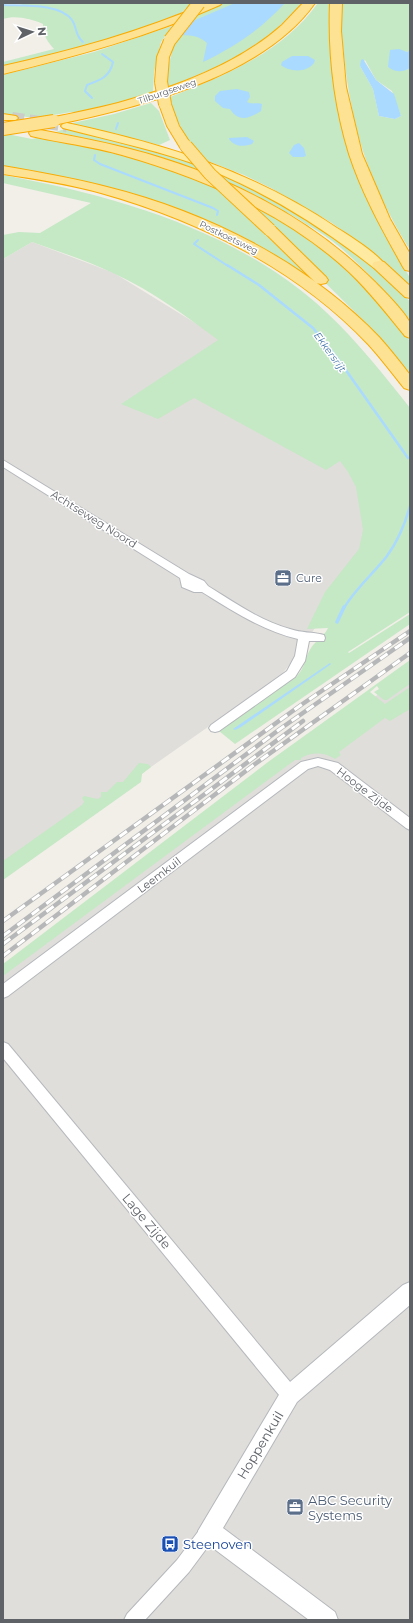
<svg xmlns="http://www.w3.org/2000/svg" width="413" height="1623" viewBox="0 0 413 1623" font-family="Montserrat,sans-serif">
	<style>
		.industrial { fill: #e0deda }
		.green { fill: #c5e8c5; fill-rule: evenodd }
		.water { fill: #aadaff }
		.lines { fill: none; stroke-linecap: round; stroke-linejoin: round }
		.stream-far2 { stroke: #aadaff; stroke-width: 2 }
		.stream-far1 { stroke: #aadaff; stroke-width: 2.5 }
		.stream { stroke: #aadaff; stroke-width: 3.5 }
		.trunk-tunnel { stroke: #ccccc8; stroke-width: 12; stroke-dasharray: 12 5.5; stroke-linecap: butt }
		.minor-casing { stroke: #b5b8bc; stroke-width: 2 }
		.tertiary-casing { stroke: #b5b8bc; stroke-width: 2 }
		.trunk-casing { stroke: #f9ab00; stroke-width: 2 }
		.motorway-casing { stroke: #f9ab00; stroke-width: 2 }
		.minor { fill: #fff; fill-rule: evenodd }
		.tertiary { fill: #fff; fill-rule: evenodd }
		.trunk { fill: #feeaa1; fill-rule: evenodd }
		.motorway { fill: #fde293; fill-rule: evenodd }
		.rail-casing { stroke: #b6b7b8; stroke-width: 4.5 }
		.rail { stroke: #fff; stroke-width: 3; stroke-dasharray: 9; stroke-linecap: butt }
		.motorway-bridge-casing { stroke: #f9ab00; stroke-width: 14; stroke-linecap: butt }
		.motorway-bridge { stroke: #fde293; stroke-width: 12 }
		.labels { text-anchor: middle; dominant-baseline: central; stroke-width: 3; stroke-linejoin: round; paint-order: stroke }
		.far-street-label { font-size: 9px; fill: #5f6368; stroke: #fff }
		.far-water-label { font-size: 10px; font-style: italic; fill: #4174aa; stroke: #fff }
		.street-label { font-size: 11px; fill: #5f6368; stroke: #fff }
		.service-label { font-size: 11px; fill: #4e5e75; stroke: #fff; text-anchor: start }
		.near-street-label { font-size: 13px; fill: #5f6368; stroke: #fff }
		.near-service-label { font-size: 13px; fill: #4e5e75; stroke: #fff; text-anchor: start }
		.near-transit-label { font-size: 13px; fill: #164399; stroke: #fff; text-anchor: start }
	</style>
	<rect width="100%" height="100%" fill="#f1efe8"/>
	<g class="industrial">
		<path d="M32,242l82,31 112,69 106,103 31,51 4,55 -75,111 -13,15 -276,194v-612z"/>
		<path d="M410,671v949h-407v-650z"/>
	</g>
	<g class="green">
		<path d="M26,3h166l-11,10 -53,21 -125,33v-5l51,-13c-7,-8 -11,-14 -11,-25 -12,-5 -27,-9 -40,-5v-14l14,1z"/>
		<path d="M224,3h77c-34,43 -83,65 -133,84l-1,-15 7,-28 20,-28z"/>
		<path d="M318,3h14l-2,40 8,62 39,114 33,59v8l-53,-45 -25,-18 -61,-35 -27,-13 -44,-17 -14,-20 -13,-26 -3,-15c55,-21 113,-45 148,-94z"/>
		<path d="M341,3h69v47l-3,2 -5,-1 4,19 4,-2v182c-28,-45 -50,-95 -59,-147 -6,-29 -8,-59 -11,-88zM365,60l11,20 16,11 9,25 -6,3 -16,-3 -6,-27 -13,-23z"/>
		<path d="M172,26l-11,16 -7,30 -1,21 -73,20 -9,-1 -35,6 -33,-4v-39l91,-23z"/>
		<path d="M151,103l8,8 11,29 -11,5 -91,-21 46,-10z"/>
		<path d="M67,128l108,27 53,20 96,52 73,59 13,16v18c-22,-26 -44,-50 -69,-72 -14,-12 -30,-21 -46,-31 -74,-44 -155,-67 -239,-85z"/>
		<path d="M7,134l25,5 9,-2c27,5 55,10 83,18 91,26 183,67 247,139 9,9 37,38 39,49 2,10 0,21 0,31l-43,-50 -87,-86 -1,-7 -14,-14 -14,4 57,55v3l-177,-85 -41,-11 -55,-12 -32,-5v-31z"/>
		<path d="M3,175c114,21 236,56 323,137 31,29 58,63 84,96v204l-62,40 1,1 61,-39v10l-175,120 -16,-13 78,-55c8,-8 8,-19 14,-28 5,-8 12,-10 17,-20l-21,1 18,-37 34,-43 4,-19 -7,-43 -8,-15 -8,-11 -14,9 -132,-72 -36,21 -37,-15 97,-64c-32,-24 -66,-49 -103,-66 -27,-13 -55,-22 -83,-32l-29,17v-24l16,-3 21,1 51,-30 -88,-20z"/>
		<path d="M410,660v24l-23,16h-3l-10,-8 5,-3 -2,-3 -7,6 15,12 25,-17v22l-20,12 -5,-3 -46,34 2,3 -6,4c-11,-7 -23,-7 -34,-1v2h-6l-292,216v-12l265,-202z"/>
		<path d="M139,763l9,1 3,3 -9,7 -1,8 -138,98v-19l79,-56 2,-3 -2,-4 2,-2 14,3 3,-2v-5h6l10,-10h6z"/>
	</g>
	<g class="water">
		<path d="M235,3h50c-25,27 -49,43 -82,59l4,-19c-10,-10 -25,-8 -38,-7l24,-15z"/>
		<path d="M399,49l8,3 3,-2v18c-8,5 -15,4 -22,-1l2,-17z"/>
		<path d="M292,56h16l7,4 -1,3c-7,10 -25,9 -33,2l1,-3z"/>
		<path d="M363,59l13,21 18,14 7,22 -6,3 -16,-3 -6,-27 -13,-23 1,-6z"/>
		<path d="M237,89l12,3 1,5 -3,5c6,3 10,0 15,2l-1,7c-11,7 -22,12 -31,-2l-7,-1 -8,-7v-5l5,-5z"/>
		<path d="M247,137l7,4 -2,3c-9,3 -17,3 -23,-5v-1z"/>
		<path d="M299,143l5,5 2,8 -3,1h-10l-4,-4 5,-8z"/>
		<path d="M330,663l1,1 -7,5 -83,58 -6,3 -2,-1z"/>
	</g>
	<g class="lines">
		<g class="stream-far2">
			<path d="M3,5c19,1 57,-2 69,15 5,7 3,16 11,22"/>
			<path d="M92,98l-7,-7 2,-6c13,-5 23,-8 26,-23l-11,-8"/>
			<path d="M116,129l2,-6"/>
			<path d="M95,155l-1,5 6,4 113,44 5,3 -1,4"/>
			<path d="M198,240l-4,4 34,22"/>
		</g>
		<g class="stream-far1">
			<path d="M227,265l32,20 54,43 25,31 70,99"/>
			<path d="M344,608c11,-19 29,-34 43,-52 11,-15 18,-32 23,-50"/>
		</g>
		<path class="stream" d="M337,622l7,-15"/>
		<path class="trunk-tunnel" d="M12,118l55,8"/>
		<defs>
			<g id="minor">
				<path d="M3,460l186,114 15,7 4,5c26,16 52,35 82,43 11,4 23,3 34,6l1,3 -1,3h-15l-4,20 -10,16 -76,54 -4,1 -4,-1 -2,-3 2,-3 76,-54 8,-15 3,-17c-35,-8 -65,-28 -96,-47h-8l-12,-5 -2,-9 -177,-111z"/>
				<path d="M318,758l20,5 72,55v12l-4,-2 -76,-58 -12,-4 -10,3 -300,227 -5,2v-14l298,-222z"/>
				<path d="M3,1042l5,2 288,345 2,6 -2,6 -6,2 -6,-2 -281,-343z"/>
				<path d="M209,1522l6,3 3,6 -3,6 -26,35 -44,48h-21l3,-6 50,-54 26,-35z"/>
			</g>
			<path id="tertiary" d="M410,1282v23l-113,97 -74,126 112,84 3,8h-29l-108,-81 -3,-8 85,-143 120,-103z"/>
			<g id="trunk">
				<path d="M3,114l13,2 2,2 -2,2h-13z"/>
				<path d="M67,123c101,22 183,47 270,105 12,7 42,27 48,37l-1,3h-10c-57,-45 -117,-82 -185,-106 -42,-14 -84,-23 -126,-34l-2,-2 2,-2z"/>
			</g>
			<g id="motorway">
				<path d="M207,3h15l-2,2c-70,31 -143,51 -217,69v-8c70,-16 138,-34 204,-63z"/>
				<path d="M303,3h12c-52,74 -177,105 -261,122l-4,-1 -2,-3 2,-3c22,-5 45,-9 68,-15 57,-16 119,-38 164,-78 7,-7 14,-15 21,-22z"/>
				<path d="M330,3h12l-1,28 5,56 16,67 28,65 20,35v17l-5,-1 -2,-3c-20,-36 -41,-73 -54,-113 -15,-49 -21,-100 -19,-151z"/>
				<path d="M170,37l4,1 2,2 -7,17 -2,25 -2,3h-8l-2,-3 2,-25 7,-17 2,-2z"/>
				<path d="M165,100l4,1 2,3 8,22 13,20 -1,3h-10l-14,-23 -8,-22 2,-3z"/>
				<path d="M35,129c32,6 64,12 95,20 90,23 178,66 244,132 9,9 31,31 36,42 1,3 0,10 0,15l-5,-2c-18,-22 -35,-44 -56,-64 -62,-58 -146,-94 -227,-117 -30,-9 -61,-12 -91,-19l-2,-3 2,-3z"/>
				<path d="M3,166c35,6 70,12 104,21 100,25 200,75 272,150 11,12 21,25 31,38v15l-6,-2c-12,-15 -23,-30 -36,-44 -71,-75 -168,-123 -267,-151 -32,-9 -65,-14 -98,-19z"/>
				<path d="M270,226l5,1 51,50 2,3 -2,3 -5,1 -5,-1 -51,-50 -2,-3 2,-3z"/>
				<path d="M379,261l5,1 26,24v12l-5,-1 -31,-29 -2,-3 2,-3z"/>
			</g>
		</defs>
		<use href="#minor" class="minor-casing"/>
		<use href="#tertiary" class="tertiary-casing"/>
		<use href="#trunk" class="trunk-casing"/>
		<use href="#motorway" class="motorway-casing"/>
		<use href="#minor" class="minor"/>
		<use href="#tertiary" class="tertiary"/>
		<use href="#trunk" class="trunk"/>
		<use href="#motorway" class="motorway"/>
		<defs>
			<g id="rail">
				<path d="M3,921l298,-216 109,-74"/>
				<path d="M3,936l277,-207 130,-91"/>
				<path d="M3,944l300,-223"/>
				<path d="M3,956l252,-192 155,-111"/>
			</g>
		</defs>
		<use href="#rail" class="rail-casing"/>
		<use href="#rail" class="rail"/>
		<defs>
			<g id="motorway-bridge">
				<path d="M170,40l29,-37"/>
				<path d="M161,82l4,22"/>
				<path d="M3,129l51,-8"/>
				<path d="M186,146l24,28 60,56"/>
			</g>
		</defs>
		<use href="#motorway-bridge" class="motorway-bridge-casing"/>
		<use href="#motorway-bridge" class="motorway-bridge"/>
	</g>
	<defs>
		<symbol id="office-square" viewBox="-11 -11 22 22"><rect x="-9" y="-9" width="18" height="18" rx="4" fill="#5c6f8a" stroke="#fff"/><path d="M-6-3h4V-5.5h4V-3h4V5H-6ZM-1-4.5V-3h2v-1.5ZM-6 0V1H6V0Z" fill="#fff"/></symbol>
		<symbol id="bus-square" viewBox="-11 -11 22 22"><rect x="-9" y="-9" width="18" height="18" rx="4" fill="#1a4fb4" stroke="#fff"/><path d="M-5-6H5V4H4V6H2V4H-2V6H-4V4H-5ZM-3.5-4V0h7V-4ZM-3.5 1.2v1.5H-2V1.2ZM2 1.2v1.5H3.5V1.2Z" fill="#fff"/></symbol>
	</defs>
	<g fill-rule="evenodd">
		<use href="#office-square" x="273" y="568" width="20" height="20"/>
		<use href="#office-square" x="285" y="1497" width="20" height="20"/>
		<use href="#bus-square" x="160" y="1534" width="20" height="20"/>
	</g>
	<g class="labels">
		<g class="far-street-label">
			<text transform="translate(167 91) rotate(-19)">Tilburgseweg</text>
			<text transform="translate(229 237) rotate(26)">Postkoetsweg</text>
		</g>
		<g class="far-water-label">
			<text transform="translate(330 352) rotate(54)">Ekkersrijt</text>
		</g>
		<g class="street-label">
			<text transform="translate(94 519) rotate(32)">Achtseweg Noord</text>
			<text transform="translate(365 790) rotate(37)">Hooge Zijde</text>
			<text transform="translate(159 875) rotate(-37)">Leemkuil</text>
		</g>
		<g class="service-label">
			<text x="296" y="578">Cure</text>
		</g>
		<g class="near-street-label">
			<text transform="translate(147 1221) rotate(50)">Lage Zijde</text>
			<text transform="translate(260 1445) rotate(-59)">Hoppenkuil</text>
		</g>
		<g class="near-service-label">
			<text x="308" y="1500">ABC Security<tspan x="308" dy="15">Systems</tspan></text>
		</g>
		<g class="near-transit-label">
			<text x="183" y="1544">Steenoven</text>
		</g>
	</g>
	<rect width="413" height="1623" fill="none" stroke="#5f6368" stroke-width="8"/>
	<g transform="translate(32 32) rotate(86)" stroke="#ffffff" stroke-width="3" paint-order="stroke">
	<path d="M0-3L7 15L0 10L-7 15Z" fill="#5f6368"/>
	<text y="-6" font-size="11" font-weight="bold" text-anchor="middle" fill="#5f6368">N</text>
	</g>
</svg>
